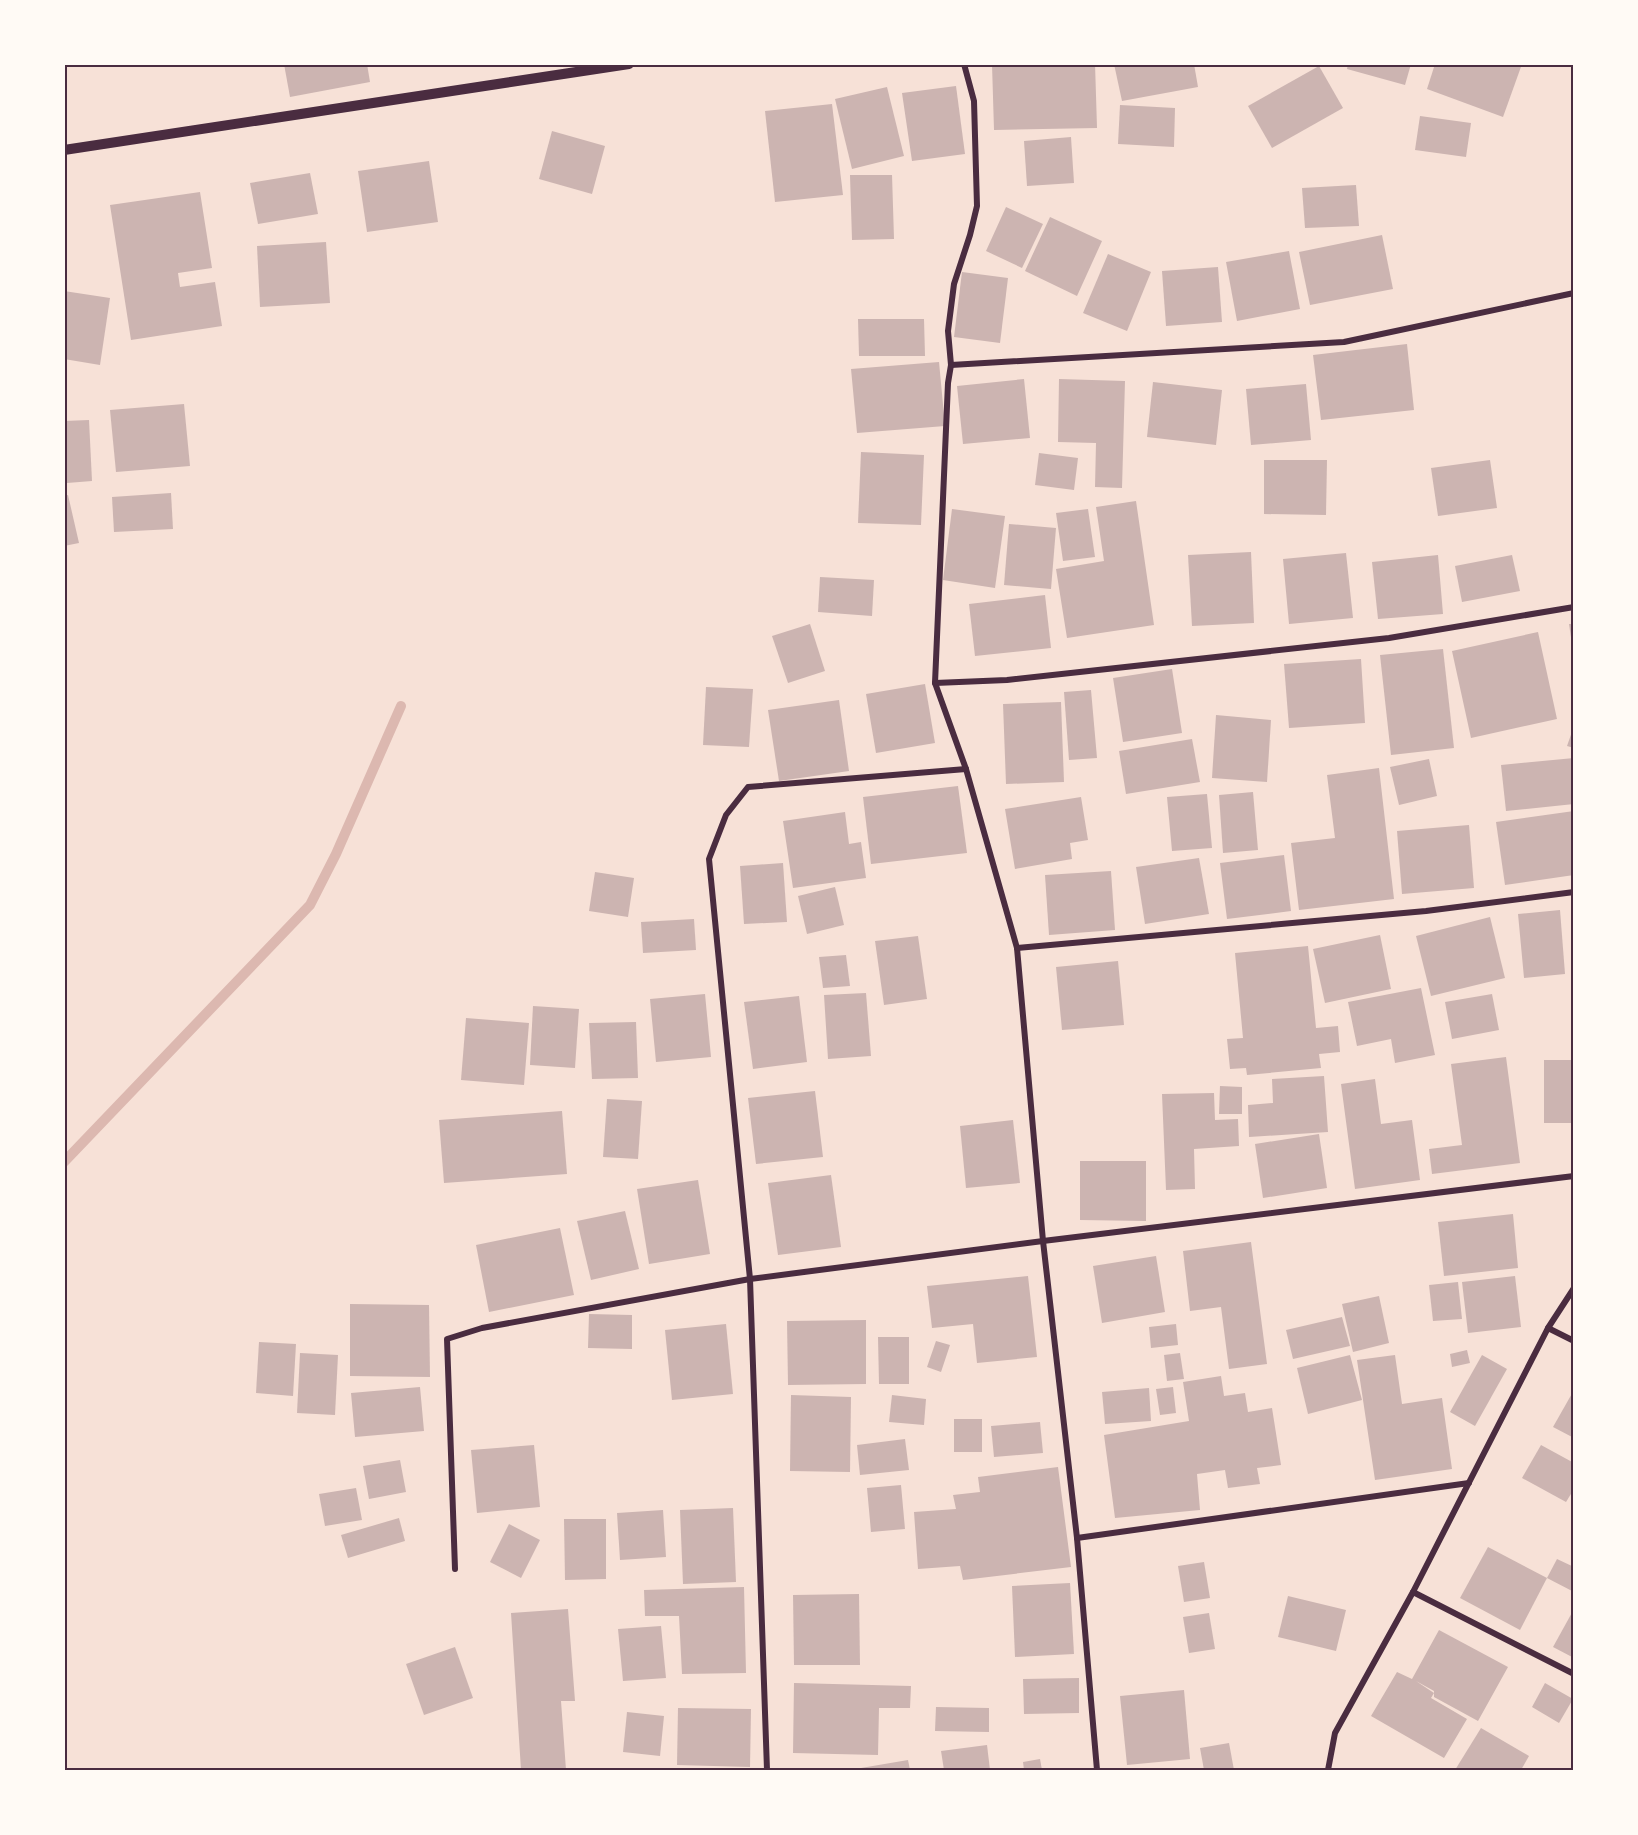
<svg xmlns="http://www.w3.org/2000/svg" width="1638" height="1835" viewBox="0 0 1638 1835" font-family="Karla,sans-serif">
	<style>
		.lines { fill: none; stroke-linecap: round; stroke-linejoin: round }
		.stream { stroke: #dcb8b0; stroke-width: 10 }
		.building { fill: #ccb4b1 }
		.minor { stroke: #4a2c40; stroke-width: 6 }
		.tertiary { stroke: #4a2c40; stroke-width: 10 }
		.neatline { fill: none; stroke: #4a2c40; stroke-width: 2 }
	</style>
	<rect width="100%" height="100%" fill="#f7e1d7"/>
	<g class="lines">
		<path class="stream" d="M64,1162l246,-257 26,-51 65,-148"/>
	</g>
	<g class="building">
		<path d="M284,64h83l3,18 -80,15z"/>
		<path d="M992,64h103l2,64 -103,2z"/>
		<path d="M1114,64h80l4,23 -76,14z"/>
		<path d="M1348,64h63l-6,21 -58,-16z"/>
		<path d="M1435,64h87l-19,53 -76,-28z"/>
		<path d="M1319,66l24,42 -71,40 -24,-42z"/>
		<path d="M956,86l9,68 -53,7 -10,-68z"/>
		<path d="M887,87l17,69 -52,13 -17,-70z"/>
		<path d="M832,104l11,91 -68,7 -10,-91z"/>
		<path d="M1120,105l55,3 -1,39 -56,-3z"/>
		<path d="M1420,116l51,7 -5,34 -51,-7z"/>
		<path d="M552,131l53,15 -13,48 -53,-15z"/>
		<path d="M1071,137l3,46 -47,3 -3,-45z"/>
		<path d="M429,161l9,61 -71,10 -9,-61z"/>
		<path d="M310,173l8,41 -60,10 -8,-41z"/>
		<path d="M850,175h42l2,64 -42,1z"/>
		<path d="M1356,185l3,41 -54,2 -3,-40z"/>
		<path d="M200,192l12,76 -34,5 2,14 35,-5 7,44 -91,14 -21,-135z"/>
		<path d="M1006,207l37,17 -21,44 -36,-17z"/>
		<path d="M1050,217l52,24 -25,55 -52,-25z"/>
		<path d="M1382,235l11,54 -83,16 -11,-53z"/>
		<path d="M326,242l4,61 -70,4 -3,-61z"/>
		<path d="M1289,251l11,58 -63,12 -11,-59z"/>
		<path d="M1108,254l43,18 -24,59 -44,-18z"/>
		<path d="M1218,267l4,55 -56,4 -4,-55z"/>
		<path d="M962,272l46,6 -8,65 -46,-6z"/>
		<path d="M64,291l46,7 -10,67 -36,-6z"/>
		<path d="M858,319h66l1,37h-66z"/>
		<path d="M1407,344l7,66 -93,10 -8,-65z"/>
		<path d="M939,362l6,64 -88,7 -6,-64z"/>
		<path d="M1024,379l6,59 -67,6 -6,-58z"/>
		<path d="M1059,379l66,2 -3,107 -27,-1 1,-44 -38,-1z"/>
		<path d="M1153,382l69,8 -6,55 -69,-8z"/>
		<path d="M1306,384l5,56 -60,5 -5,-56z"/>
		<path d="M184,404l6,62 -74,6 -6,-62z"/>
		<path d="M89,420l3,61 -25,2 -3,-62z"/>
		<path d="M861,452l63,3 -3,70 -63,-2z"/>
		<path d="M1039,453l39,5 -4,32 -39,-5z"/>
		<path d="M1264,460h63l-1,55 -62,-1z"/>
		<path d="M1490,460l7,48 -59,8 -7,-48z"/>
		<path d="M171,493l2,36 -59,3 -2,-35z"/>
		<path d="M68,495l11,48 -15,3v-50z"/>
		<path d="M1136,501l18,124 -87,13 -11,-69 48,-8 -8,-54z"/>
		<path d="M952,509l53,7 -10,72 -52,-8z"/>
		<path d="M1088,509l7,48 -32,4 -7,-48z"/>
		<path d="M1009,524l47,4 -5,61 -47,-4z"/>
		<path d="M1251,552l3,71 -62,3 -4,-71z"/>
		<path d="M1346,553l7,65 -64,6 -6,-65z"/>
		<path d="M1438,555l5,59 -65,5 -6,-57z"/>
		<path d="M1512,555l8,36 -58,11 -7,-36z"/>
		<path d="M820,577l54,3 -2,36 -54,-4z"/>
		<path d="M1045,595l6,53 -76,8 -6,-52z"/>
		<path d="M810,624l15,47 -37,12 -16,-47z"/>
		<path d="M1569,624h5v20h-2z"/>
		<path d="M1538,632l19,87 -86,19 -19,-87z"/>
		<path d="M1443,649l11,99 -63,7 -11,-100z"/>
		<path d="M1361,659l4,64 -76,5 -5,-64z"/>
		<path d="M1172,669l10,64 -59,9 -10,-64z"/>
		<path d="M925,684l10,59 -59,10 -10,-59z"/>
		<path d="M706,687l47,2 -4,58 -46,-2z"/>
		<path d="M1091,690l6,68 -28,2 -5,-68z"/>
		<path d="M839,700l10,71 -70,10 -11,-71z"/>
		<path d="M1061,702l3,80 -58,2 -3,-80z"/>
		<path d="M1216,715l55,5 -4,62 -55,-4z"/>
		<path d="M1574,726v22l-7,-2z"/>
		<path d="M1192,739l8,43 -74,12 -7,-43z"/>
		<path d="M1574,758v46l-68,7 -5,-46z"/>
		<path d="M1429,759l8,37 -38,9 -9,-38z"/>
		<path d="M1379,768l15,131 -95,11 -8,-67 44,-5 -8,-63z"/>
		<path d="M958,786l9,67 -96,11 -8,-67z"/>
		<path d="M1253,792l5,58 -35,3 -4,-58z"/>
		<path d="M1207,794l5,54 -40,3 -5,-54z"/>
		<path d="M1081,797l7,43 -18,3 2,16 -57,10 -10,-60z"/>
		<path d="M1574,811v64l-69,10 -9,-63z"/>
		<path d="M845,812l4,32 12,-2 5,36 -73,10 -10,-67z"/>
		<path d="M1469,825l5,63 -72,6 -5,-63z"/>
		<path d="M1284,855l7,56 -64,8 -7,-56z"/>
		<path d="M1199,858l10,56 -64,10 -9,-57z"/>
		<path d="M783,863l4,59 -43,2 -4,-58z"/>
		<path d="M1111,871l4,59 -66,5 -4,-60z"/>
		<path d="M595,872l39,6 -6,39 -39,-6z"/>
		<path d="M835,887l9,38 -37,9 -9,-38z"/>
		<path d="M1560,910l5,64 -41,4 -6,-64z"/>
		<path d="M1490,917l15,61 -74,18 -15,-60z"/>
		<path d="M694,919l2,31 -53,3 -2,-31z"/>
		<path d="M1380,935l11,54 -66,14 -12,-54z"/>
		<path d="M918,936l9,63 -43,6 -9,-64z"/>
		<path d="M1308,946l8,82 22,-2 2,26 -21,2 2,14 -74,7 -1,-7 -16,1 -3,-30 16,-1 -8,-85z"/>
		<path d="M846,955l4,31 -27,2 -4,-31z"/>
		<path d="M1118,961l6,64 -62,5 -6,-63z"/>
		<path d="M1421,988l14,67 -40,8 -4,-24 -34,7 -9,-44z"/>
		<path d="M866,993l5,63 -43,3 -4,-64z"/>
		<path d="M705,994l6,63 -55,5 -6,-63z"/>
		<path d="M1492,994l7,36 -47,9 -7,-37z"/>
		<path d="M799,996l8,66 -54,7 -9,-67z"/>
		<path d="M533,1006l46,3 -4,59 -45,-3z"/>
		<path d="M466,1018l63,5 -5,62 -63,-5z"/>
		<path d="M636,1022l2,56 -46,1 -3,-56z"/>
		<path d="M1506,1057l14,106 -88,11 -3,-25 33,-4 -11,-81z"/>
		<rect x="1544" y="1060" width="30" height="63"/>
		<path d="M1324,1076l4,56 -79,5 -1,-32 25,-2 -1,-24z"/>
		<path d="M1375,1079l6,45 31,-4 8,60 -65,9 -14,-105z"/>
		<path d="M1220,1086l22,1v27h-23z"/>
		<path d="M815,1091l8,66 -67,7 -8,-66z"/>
		<path d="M1214,1093l1,27 23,-1 1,27 -45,3 1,40 -29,1 -4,-96z"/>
		<path d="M607,1099l35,2 -4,58 -35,-2z"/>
		<path d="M562,1111l5,63 -123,9 -5,-63z"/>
		<path d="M1013,1120l7,63 -54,5 -6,-62z"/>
		<path d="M1319,1134l8,54 -64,10 -8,-54z"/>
		<path d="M1080,1161h66v60l-66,-1z"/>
		<path d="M831,1175l10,72 -63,8 -10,-72z"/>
		<path d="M698,1180l12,74 -61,10 -12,-75z"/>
		<path d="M625,1211l14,58 -48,11 -14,-59z"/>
		<path d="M1513,1214l5,54 -74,8 -6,-54z"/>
		<path d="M560,1228l14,67 -85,17 -13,-67z"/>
		<path d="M1251,1242l16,122 -38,5 -8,-62 -31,4 -7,-60z"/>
		<path d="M1156,1256l9,56 -63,11 -9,-57z"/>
		<path d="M1028,1276l9,81 -60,6 -4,-39 -41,4 -5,-42z"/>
		<path d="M1515,1276l6,51 -53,6 -6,-51z"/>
		<path d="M1458,1282l4,37 -29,2 -4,-36z"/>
		<path d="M1379,1296l10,47 -36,9 -11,-48z"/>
		<path d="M350,1304l79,1 1,72 -80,-1z"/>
		<path d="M589,1314l43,1v34l-44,-1z"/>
		<path d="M1342,1317l8,29 -57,13 -7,-29z"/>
		<path d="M866,1320v64l-78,1 -1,-64z"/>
		<path d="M726,1324l7,70 -61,6 -7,-70z"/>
		<path d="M1176,1324l2,21 -27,3 -2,-21z"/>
		<path d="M878,1337h31v47h-30z"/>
		<path d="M936,1341l14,4 -9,27 -14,-5z"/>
		<path d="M259,1342l37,2 -3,52 -37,-3z"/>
		<path d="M1467,1350l3,13 -18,4 -2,-13z"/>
		<path d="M300,1353l38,2 -3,60 -38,-2z"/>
		<path d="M1180,1353l4,26 -17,2 -3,-26z"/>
		<path d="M1350,1355l12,45 -54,14 -11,-46z"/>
		<path d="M1395,1355l7,49 40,-6 10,71 -77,11 -18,-120z"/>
		<path d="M1482,1355l25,14 -32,57 -25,-14z"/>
		<path d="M1221,1376l3,20 21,-3 3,19 24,-4 9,57 -24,3 3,16 -32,4 -3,-18 -28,4 3,36 -85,8 -11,-83 85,-14 -6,-39z"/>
		<path d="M420,1387l4,44 -69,6 -4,-44z"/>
		<path d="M1173,1387l3,26 -16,2 -4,-26z"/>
		<path d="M1149,1388l2,33 -46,3 -3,-32z"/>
		<path d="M1574,1390v48l-21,-11z"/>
		<path d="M791,1395l60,2 -1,75 -60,-1z"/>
		<path d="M892,1395l34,4 -2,26 -35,-3z"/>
		<rect x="954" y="1419" width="28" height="33"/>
		<path d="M1040,1422l3,31 -49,4 -3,-31z"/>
		<path d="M905,1439l4,31 -49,5 -3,-30z"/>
		<path d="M534,1445l6,62 -63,6 -6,-63z"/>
		<path d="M1541,1445l33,18v26l-8,13 -44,-24z"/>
		<path d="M400,1460l6,32 -37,7 -6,-33z"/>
		<path d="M1058,1467l13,100 -108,13 -3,-14 -42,3 -4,-57 42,-3 -3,-14 27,-3 -2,-15z"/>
		<path d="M901,1485l4,44 -34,3 -4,-44z"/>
		<path d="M356,1488l6,32 -37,6 -6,-32z"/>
		<path d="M733,1508l3,74 -53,2 -3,-74z"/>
		<path d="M663,1510l3,47 -46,3 -3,-47z"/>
		<path d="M399,1518l6,23 -57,17 -7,-23z"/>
		<path d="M564,1519h42v60l-41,1z"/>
		<path d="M509,1524l31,16 -19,38 -31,-16z"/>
		<path d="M1488,1547l59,31 -27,52 -60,-32z"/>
		<path d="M1557,1559l17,8v25l-27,-14z"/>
		<path d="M1204,1562l6,36 -26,4 -6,-36z"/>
		<path d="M1070,1583l4,71 -59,3 -3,-71z"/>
		<path d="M744,1587l2,86 -64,1 -3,-58h-34l-1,-26z"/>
		<path d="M859,1594l1,71h-66l-1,-70z"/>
		<path d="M1288,1596l58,14 -10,41 -58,-14z"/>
		<path d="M568,1609l7,92h-14l5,69h-45l-10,-157z"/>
		<path d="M1574,1609v49l-21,-11z"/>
		<path d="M1209,1613l6,36 -26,4 -6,-36z"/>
		<path d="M661,1626l5,52 -43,3 -5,-52z"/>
		<path d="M1439,1630l69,37 -30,54 -44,-24v-6l-18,-10 18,12 -3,5 36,21 -23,39 -73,-42 26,-44 15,7z"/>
		<path d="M455,1647l18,51 -49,17 -18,-51z"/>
		<path d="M1079,1678v35l-55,1 -1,-35z"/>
		<path d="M794,1683l117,3 -1,22h-31l-1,47 -85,-2z"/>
		<path d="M1545,1683l28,16 -14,24 -27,-16z"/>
		<path d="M1184,1690l6,69 -63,6 -7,-69z"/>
		<path d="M936,1707l53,1v24l-54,-1z"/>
		<path d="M678,1708l73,1 -1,58 -73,-2z"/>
		<path d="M627,1712l37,4 -4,40 -37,-4z"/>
		<path d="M1481,1728l48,28 -8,14h-66z"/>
		<path d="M1229,1743l5,27h-30l-4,-22z"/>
		<path d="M987,1745l3,25h-46l-3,-19z"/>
		<path d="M1040,1759l2,11h-18l-1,-8z"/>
		<path d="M908,1760l2,10h-48l-1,-2z"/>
	</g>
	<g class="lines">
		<g class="minor">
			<path d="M964,64l10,37 3,105 -7,29 -16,49 -6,47 3,34 -3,18 -13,300 31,86 51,179 26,293 34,297 20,232"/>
			<path d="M951,365l393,-23 230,-49"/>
			<path d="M935,683l72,-3 382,-42 185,-31"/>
			<path d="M1017,948l409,-37 148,-19"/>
			<path d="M1548,1328l26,13"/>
			<path d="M1077,1538l392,-55"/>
			<path d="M455,1569l-8,-230 35,-11 268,-49 293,-38 531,-65"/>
			<path d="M1413,1592l161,82"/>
			<path d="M767,1770l-17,-491 -41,-420 17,-44 22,-28 218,-18"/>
			<path d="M1328,1770l7,-37 78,-141 135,-264 26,-40"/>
		</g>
		<path class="tertiary" d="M64,150l565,-86"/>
	</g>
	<rect width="1638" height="1835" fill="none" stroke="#fffaf5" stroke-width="132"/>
	<rect x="66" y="66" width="1506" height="1703" class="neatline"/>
</svg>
